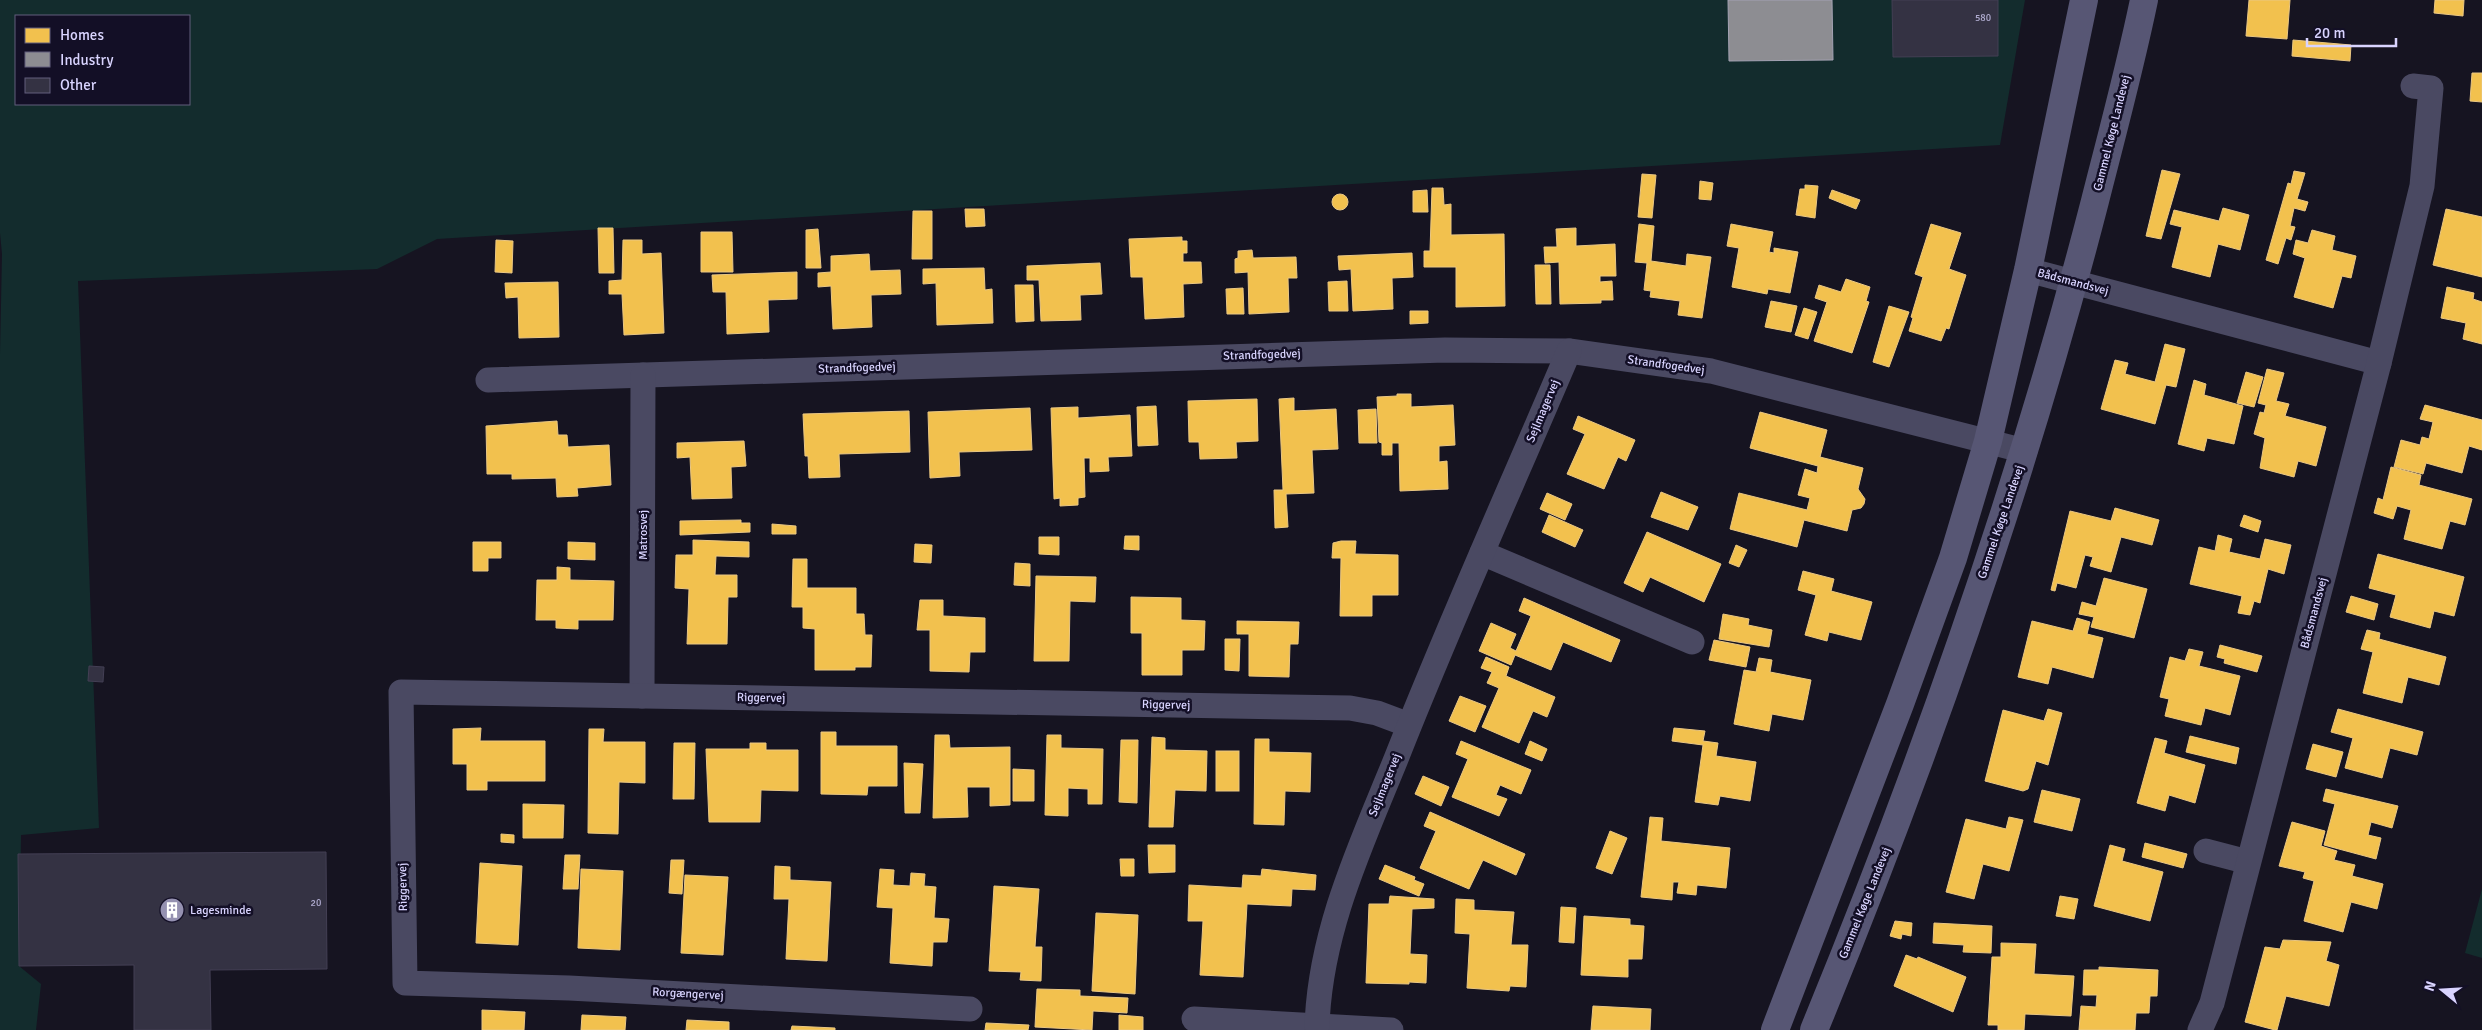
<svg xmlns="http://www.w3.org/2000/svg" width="2482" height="1030" viewBox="0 0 2482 1030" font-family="Signika,sans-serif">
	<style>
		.green { fill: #132c2d; fill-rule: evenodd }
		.homes { fill: #f2c14e; stroke: #eac783 }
		.industry { fill: #8d8d92; stroke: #a4a2b3 }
		.building { fill: #343243; stroke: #433f54 }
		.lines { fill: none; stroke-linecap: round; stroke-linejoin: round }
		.street { stroke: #4a4962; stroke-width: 25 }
		.secondary { stroke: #575674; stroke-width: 28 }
		.labels { text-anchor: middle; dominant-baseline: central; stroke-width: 5; stroke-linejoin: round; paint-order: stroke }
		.number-label { font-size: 10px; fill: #b0acd0 }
		.street-label { font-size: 12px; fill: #d9d4ff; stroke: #130f26 }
		.poi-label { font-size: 12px; fill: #d9d4ff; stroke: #130f26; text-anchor: start }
	</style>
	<rect width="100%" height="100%" fill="#161421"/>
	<g class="green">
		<path d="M0,0h2025l-25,145 -1563,94 -60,30 -299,12 21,547 -78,7 -2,131 22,18 -5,46h-36v-676l2,-100 -2,-21zM16,16h173v88h-173z"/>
		<path d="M2482,889v69l-17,-5z"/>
	</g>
	<g class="homes">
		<path d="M2249,0h41l-3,39 -41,-3z"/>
		<path d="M2435,0h29l-1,16 -29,-3z"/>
		<path d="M2293,40l58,5 -1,16 -58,-5z"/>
		<path d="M2472,73h10v29l-12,-1z"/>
		<path d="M2162,170l18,4 -19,65 -15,-3z"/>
		<path d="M2294,171l11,2 -8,26 11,3 -3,9 -11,-3 -4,18 5,1 -4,13 -5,-2 -8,26 -12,-4 22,-77 3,1z"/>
		<path d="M1642,174l14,1 -4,43 -14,-1z"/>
		<path d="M1700,181l13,2 -2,17 -12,-1z"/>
		<path d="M1805,185l13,1 -3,32 -19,-3 4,-26h5z"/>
		<path d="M1432,188h11l1,17 7,-1v31l53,-1 1,72 -49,1v-40h-32v-16h6z"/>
		<path d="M1427,190l1,22h-15v-21z"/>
		<path d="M1832,190l28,10 -4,9 -27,-11z"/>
		<circle cx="1340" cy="202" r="8"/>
		<path d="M2223,208l26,7 -9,35 -22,-6 -8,33 -38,-10 10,-40 -12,-3 4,-14 45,11z"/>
		<path d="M965,209h19l1,17 -19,1z"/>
		<path d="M2446,209l36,8v60l-49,-12z"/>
		<path d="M913,211h19v48h-20z"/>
		<path d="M1639,224l15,2 -3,35 35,5 1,-12 24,3 -9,61 -24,-3 2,-14 -30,-4 1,-6 -7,-1 3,-27 -12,-1z"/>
		<path d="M1731,224l42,8 -4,20 5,1v-5l24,4 -8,41 -22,-4 -1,5 -35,-7 7,-39 -12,-2z"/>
		<path d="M1931,224l30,9 -12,36 17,6 -17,54 -3,-1 -5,13 -32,-10 4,-13 -2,-1 12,-40 -8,-3z"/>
		<path d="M598,228h15l1,45h-15z"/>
		<path d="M1576,228v18l39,-2 1,32h-16v6l12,-1 1,19h-12v3l-41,1 -1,-42 -14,1 -1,-16h13l-1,-18z"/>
		<path d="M818,229l3,39h-15v-38z"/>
		<path d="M2312,230l23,6 -3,14 24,6 -5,22 -9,-2 -9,32 -39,-11 11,-39 -12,-4 3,-14 12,3z"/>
		<path d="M701,232h31l1,40h-32z"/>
		<path d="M1182,237v4h5v12h-4v9h18l1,21 -19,1 1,33 -39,2 -2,-42h-12l-2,-38z"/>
		<path d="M496,240l17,1 -1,32 -17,-1z"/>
		<path d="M623,240h19v14l19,-1 3,80 -40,2 -2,-41h-13v-13l13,-1z"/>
		<path d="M1252,250l1,8 43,-1 1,21h-9l1,34 -40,2 -1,-42 -13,1v-14l3,-1v-7z"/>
		<path d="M1412,253l1,24 -21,1 1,31 -40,2 -2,-42 -12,1 -1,-14z"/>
		<path d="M869,254l1,17 30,-1 1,24 -30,1 1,32 -39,2 -2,-43 -13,1v-14l13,-1v-16z"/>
		<path d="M1100,263l2,31 -22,1 1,25 -40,1 -2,-41h-12v-14z"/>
		<path d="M1535,265h15l1,39h-15z"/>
		<path d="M984,268l1,22 7,-1 1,34 -56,2 -1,-42 -13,1v-15z"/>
		<path d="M797,272v27l-29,1 1,32 -42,2 -1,-42h-13l-1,-17z"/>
		<path d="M1846,279l24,8 -4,14 3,1 -17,51 -38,-12 13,-39 -12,-4 4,-13 22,7z"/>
		<path d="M1347,281l1,30h-19l-1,-29z"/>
		<path d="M558,282l1,55 -40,1 -1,-41 -12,1 -1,-15z"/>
		<path d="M1015,285h18l1,36 -18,1z"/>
		<path d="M2447,287l27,6 -1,6 9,3v42l-19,-5 3,-16 -25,-5z"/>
		<path d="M1243,288l1,26h-17l-1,-25z"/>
		<path d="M1771,301l26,5 -6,26 -26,-5z"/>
		<path d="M1889,306l20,6 -20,55 -16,-5z"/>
		<path d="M1804,308l13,4 -9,27 -13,-4z"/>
		<path d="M1410,311h18v12l-18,1z"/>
		<path d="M2165,344l20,5 -9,38 -10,-2 -11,39 -54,-15 14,-49 13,3 -3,11 30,8z"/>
		<path d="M2267,369l17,4 -8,28 13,3 -4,12 41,11 -10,39 -18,-5 -4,16 -34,-9 5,-30 -11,-4 6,-22 4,1 2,-8 -8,-2z"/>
		<path d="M2246,372l17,5 -9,30 -17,-4z"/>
		<path d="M2194,380l12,4 -2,11 39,11 -9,38 -27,-6 -3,13 -26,-7z"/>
		<path d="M1397,394h14v13l42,-2 2,40 -16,1v16l8,-1 1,28 -48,2 -1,-48h-7v12h-10v-12l-3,-1 -2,-45 20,-1z"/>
		<path d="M1294,398v13l42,-2 2,40 -26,1 2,43 -28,1 2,33 -13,1 -1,-38h9l-4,-91z"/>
		<path d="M1257,399l1,42 -22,1 1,16 -37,1 -1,-17h-10l-1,-41z"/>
		<path d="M2425,405l57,15v30l-13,-4 -7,27 -36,-10 -3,11 -29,-7 7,-27 19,5 2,-8 7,2 4,-17 -13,-3z"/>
		<path d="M1156,406l2,39 -20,1 -1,-39z"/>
		<path d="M1078,407v11l52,-3 2,41 -24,1 1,14 -19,1v-14h-6l1,39 -7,1v7l-18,1v-8l-6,1 -3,-91z"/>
		<path d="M1030,408l2,42 -73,2 1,24 -30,2 -2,-66z"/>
		<path d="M1376,409l1,34h-18l-1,-33z"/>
		<path d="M909,411l1,41 -71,2 1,23 -31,1 -1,-22h-3l-2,-42z"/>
		<path d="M1760,412l67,18 -7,27 43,11 -5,21 7,10 -1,5 -3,4 -9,2 -5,21 -43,-11 -7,27 -67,-18 9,-36 68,17 3,-12 -12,-3 7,-26 12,4 1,-7 -68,-18z"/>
		<path d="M1578,416l57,24 -9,21 -8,-4 -14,32 -37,-15 18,-40 -12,-5z"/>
		<path d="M557,421l1,14h9l1,12 41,-2 2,40 -34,3 1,8 -21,1 -1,-19 -44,1v-5h-25l-1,-48z"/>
		<path d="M744,441l2,25 -15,1 1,31 -40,1 -2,-42 -13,1v-15z"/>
		<path d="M2391,467l30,8 -2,10 53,14 -7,26 -15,-4 -8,28 -38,-10 7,-29 -14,-4 -4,13 -19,-6 4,-15 5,2z"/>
		<path d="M1661,492l37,15 -10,23 -37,-13z"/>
		<path d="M1547,493l25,11 -7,16 -25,-11z"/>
		<path d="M2115,508l44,12 -7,25 -31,-8 -10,35 -21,-6 3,-9 -8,-2 -9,33 -19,-5 -2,8 -4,-1 19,-79 41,10z"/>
		<path d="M1549,515l34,15 -8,17 -33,-15z"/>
		<path d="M2244,515l17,6 -3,11 -18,-6z"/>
		<path d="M741,520v3h9v9l-70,3v-14z"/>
		<path d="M772,524l24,2v8h-24z"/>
		<path d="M1647,532l74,32 -17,38 -54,-25 -7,15 -19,-9z"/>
		<path d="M2218,535l14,4 -3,13 31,7 5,-20 26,6 -7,29 -16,-5 -8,34 -6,-2 -4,14 -12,-2 4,-17 -52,-12 9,-37 16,4z"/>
		<path d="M1125,536h14v14l-15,-1z"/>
		<path d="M1039,537h20v18l-20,-1z"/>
		<path d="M693,540l56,2v15l-33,-1 -1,19h22v22h-9l-1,47h-40l2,-55 -14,-1 1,-33h17z"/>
		<path d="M1341,541h15l-1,13 43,1v40h-26v21h-32l1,-58h-9l1,-15z"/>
		<path d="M473,542h28v16h-13v13h-15z"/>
		<path d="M568,542l27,1v17l-27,-1z"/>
		<path d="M915,544l17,1 -1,18 -17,-1z"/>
		<path d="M1736,545l11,5 -8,17 -10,-4z"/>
		<path d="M2378,554l86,23 -10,39 -20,-5 -4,17 -40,-11 6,-22 -27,-7z"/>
		<path d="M793,559h14v29h49v26h8l1,21h7l-1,32h-16v3h-40v-41l-12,-1v-21h-11z"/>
		<path d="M1015,563l15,1v22l-16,-1z"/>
		<path d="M557,567l13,1v12l44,1 -1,39h-35v9l-22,-1v-8h-20l1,-40h20z"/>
		<path d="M1803,571l31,8 -3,12 41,11 -11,38 -32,-8 -2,9 -22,-6 11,-40 -18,-5z"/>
		<path d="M1036,576l60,1 -1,25 -25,-1 -1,60h-35z"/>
		<path d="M2104,578l43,11 -13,49 -43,-11 3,-10 -15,-3 3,-12 14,4z"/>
		<path d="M2351,596l27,8 -4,16 -28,-8z"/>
		<path d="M1131,597l50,1v22l24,1 -1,29h-22v25h-40v-42h-11z"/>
		<path d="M1524,598l96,42 -9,22 -48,-20 -12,28 -36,-15 -4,10 -32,-14 12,-28 25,11 -6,14 6,3 15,-35 -12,-5z"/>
		<path d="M920,600h23v16l42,2v34h-15l-1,20 -39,-1v-41h-13z"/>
		<path d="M1723,614l26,5 -1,6 24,5 -3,17 -50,-8z"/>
		<path d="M2077,618l13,4 -3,12 16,4 -10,40 -41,-11 -4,17 -30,-7 14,-56 41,10z"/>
		<path d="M1237,621l62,1 -1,22h-8l-1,33 -40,-1v-42h-12z"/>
		<path d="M2367,630l13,3 -1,6 67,18 -7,28 -31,-8 -6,26 -39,-10 10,-41 -12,-3z"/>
		<path d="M1225,639h15l-1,32 -14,-1z"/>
		<path d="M1714,640l36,7 -4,20 -37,-7z"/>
		<path d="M2220,645l42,11 -5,16 -33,-9 1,-4 -8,-2z"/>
		<path d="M2189,649l14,3 -4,14 41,10 -10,39 -25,-7 -4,17 -36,-9 4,-17 -9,-2 10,-40 15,4z"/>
		<path d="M1486,657l23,10 -3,9 49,21 -8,20 -14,-6 -14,32 -37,-16 17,-39 -12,-5 5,-11 -11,-4z"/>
		<path d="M1759,658l13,2 -2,12 41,8 -8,40 -31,-6 -3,17 -35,-7 10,-54 12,2z"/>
		<path d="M1460,696l26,10 -11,26 -26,-11z"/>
		<path d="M2048,709l14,4 -14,52 -12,-4 -8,28 -5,2 -38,-10 18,-71 41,11z"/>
		<path d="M2338,709l85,23 -6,23 -27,-7 -8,30 -37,-10 8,-30 -22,-6z"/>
		<path d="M481,728l-1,13h65v40h-58v9h-20v-26h-14v-35z"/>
		<path d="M1674,728l31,3 -2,10 15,2 -2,13 40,6 -6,39 -30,-5 -2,9 -23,-3 8,-57 -31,-4z"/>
		<path d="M589,729h15l-1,13h42v41l-26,-1 -1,52 -30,-1z"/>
		<path d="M821,732h15v14h61v40h-29l-1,9 -46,-1z"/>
		<path d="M935,735h14l1,13 60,-1v58l-20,1v-19h-23l1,30 -35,1z"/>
		<path d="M1047,735h14v13l42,1 -1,55h-14v-15l-20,-1v28l-23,-1z"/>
		<path d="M2190,736l49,12 -3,16 -50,-12z"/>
		<path d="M1152,737l13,1v12l42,1 -1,40 -31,-1 -2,37h-24z"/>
		<path d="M2155,738l12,3 -3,12 41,12 -10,38 -26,-8 -4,16 -28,-8z"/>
		<path d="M1255,739h14v13l42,1 -1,39 -25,-1 -1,34 -30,-1z"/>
		<path d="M1121,740h17l-1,63 -18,-1z"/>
		<path d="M1461,741l70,29 -10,24 -21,-9 -4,10 11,4 -8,17 -47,-19 16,-38 -12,-5z"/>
		<path d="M1530,741l17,8 -5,12 -17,-7z"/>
		<path d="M674,743h21l-1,56h-21z"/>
		<path d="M750,743h16v7h32v41l-37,-1 -1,32h-51l-3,-73h44z"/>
		<path d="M2313,744l30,8 -7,25 -30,-8z"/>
		<rect x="1216" y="751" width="23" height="40"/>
		<path d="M904,763l19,1 -3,49h-15z"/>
		<path d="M1013,769l21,1v31h-21z"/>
		<path d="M1423,776l26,11 -8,19 -26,-12z"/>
		<path d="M2326,789l72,17 -6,22 -21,-6 -3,13 13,3 -5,21 -52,-14 11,-41 -12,-3z"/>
		<path d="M2042,790l38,9 -8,32 -38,-9z"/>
		<path d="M523,804l41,1 -1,33h-40z"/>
		<path d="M1430,812l95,42 -9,21 -33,-15 -14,29 -49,-21 16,-37 -12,-5z"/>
		<path d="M1650,817l13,1 -2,23 69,7 -4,40 -29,-3 -1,10 -19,-2 2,-11h-6l-1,18 -31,-3z"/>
		<path d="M2009,817l14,3 -14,51 -26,-7 -9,35 -28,-7 20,-73 40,10z"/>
		<path d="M2292,822l33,9 -4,15 16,5 -3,9 21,5 -3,11 31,8 -6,25 -26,-7 -8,30 -39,-11 10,-40 -11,-3 2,-6 -26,-6z"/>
		<path d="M1610,831l17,7 -15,36 -16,-6z"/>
		<path d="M501,834l13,1v8l-13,-1z"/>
		<path d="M2145,843l42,11 -4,14 -41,-11z"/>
		<path d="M1148,845h27v27l-26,1z"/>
		<path d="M2110,845l15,4 -3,12 41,11 -13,49 -56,-15z"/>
		<path d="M565,855h15l-2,34h-15z"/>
		<path d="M1120,859h14v17h-13z"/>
		<path d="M671,860h13l-2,34 -13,-1z"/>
		<path d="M480,863l42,3 -4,79 -42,-2z"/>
		<path d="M1385,865l30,12 -1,3 10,4 -5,12 -40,-17z"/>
		<path d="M775,866l15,1v13l41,2 -4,79 -41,-2 3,-60h-15z"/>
		<path d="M581,869l42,2 -3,79 -42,-2z"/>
		<path d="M880,869l14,1 -1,15 17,1 1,-13 14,1 -1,12 12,1 -2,31 15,1 -2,23h-14l-1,24 -42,-3 3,-55 -16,-1z"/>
		<path d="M1262,869l54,6 -1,15 -23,-1 -1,17 -44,-2 -4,73 -43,-2 3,-54h-15l1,-36 53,3 1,-13 18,1z"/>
		<path d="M685,875l43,2 -5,78 -42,-2z"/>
		<path d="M994,886l45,3 -4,58h7l-1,34 -21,-1 1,-8 -32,-1z"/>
		<path d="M1390,896l44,3v9l-22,1 -2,45 17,1 -1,28 -17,-1v2l-43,-1 3,-79h20z"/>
		<path d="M2060,896l18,3 -4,20 -18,-3z"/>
		<path d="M1456,899l18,1v10l40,2 -3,33h17l-2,42 -16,-1 -1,5 -42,-3 3,-54 -15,-1z"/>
		<path d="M1561,907l15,1 -2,35 -15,-1z"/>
		<path d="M1096,913l42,2 -3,79 -43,-3z"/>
		<path d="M1584,916l46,3v6l14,1 -2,33h-14v18l-47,-2z"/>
		<path d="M1895,921l17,2 -1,13 -9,-2 -1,5 -11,-3z"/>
		<path d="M1934,923l58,3 -1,27 -28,-1 1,-7 -31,-2z"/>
		<path d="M2283,940l48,2 -5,19 13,4 -10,41 -43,-10 -9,34h-2l-30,-8 20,-75 15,2z"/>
		<path d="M2001,943l35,1 -2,30 40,2 -3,40 -46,-2 -1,16h-26v-5h-10l4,-68h9z"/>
		<path d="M1906,955l11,4 1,-2 48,20 -13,35 -59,-26z"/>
		<path d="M2099,967l59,3 -1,26h-7l-1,17h-13l-1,17h-56l2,-24 15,1 1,-12h-14l1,-25h15z"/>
		<path d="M1037,989l43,1v6l48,2 -1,15 -34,-2 -1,19 -57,-3z"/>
		<path d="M1593,1006l58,3 -1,21h-59z"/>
		<path d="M482,1010l43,2 -1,18h-42z"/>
		<path d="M582,1015l44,2 -1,13h-44z"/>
		<path d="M1119,1015l24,2v13h-24z"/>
		<path d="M687,1020l42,2v8h-43z"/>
		<path d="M986,1023l43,2 -1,5h-43z"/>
		<path d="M792,1026l43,2v2h-44z"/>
	</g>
	<path class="industry" d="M1728,0h104l1,60 -104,1z"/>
	<g class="building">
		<path d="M1892,0h106v56l-105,1z"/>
		<path d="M89,666l15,1 -1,15 -15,-1z"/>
		<path d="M326,852l1,117 -117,1 1,60h-77v-65l-115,1 -1,-112z"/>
	</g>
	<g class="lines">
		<g class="street">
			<path d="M2028,270l351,93"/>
			<path d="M488,380l957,-30 124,1 142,20 314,80"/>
			<path d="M1482,553l210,89"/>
			<path d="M642,696l1,-321"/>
			<path d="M2206,851l42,11"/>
			<path d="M970,1009l-401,-21 -164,-5 -4,-291 949,16 27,5 32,12"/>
			<path d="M1194,1019l197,11"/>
			<path d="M1317,1026c3,-95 44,-181 79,-267 54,-137 115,-272 173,-408"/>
			<path d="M2200,1030l12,-27 167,-640 43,-177 9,-98 -18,-2"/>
		</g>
		<g class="secondary">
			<path d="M1775,1030l125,-326 53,-146 35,-117 40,-171 56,-270"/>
			<path d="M1814,1030c111,-270 208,-546 281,-829 17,-67 35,-133 49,-201"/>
		</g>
	</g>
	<defs>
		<symbol id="building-disc" viewBox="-11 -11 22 22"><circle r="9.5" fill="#9591b1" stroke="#130f26"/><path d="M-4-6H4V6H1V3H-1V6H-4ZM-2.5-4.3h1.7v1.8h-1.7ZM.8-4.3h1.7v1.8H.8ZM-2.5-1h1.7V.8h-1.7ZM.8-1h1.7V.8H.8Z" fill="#fff"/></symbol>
	</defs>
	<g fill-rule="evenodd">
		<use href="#building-disc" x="158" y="896" width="28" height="28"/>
	</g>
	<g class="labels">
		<g class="number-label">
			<text x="1983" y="18">580</text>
			<text x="316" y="903">20</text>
		</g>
		<g class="street-label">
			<text transform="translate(2112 133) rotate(-76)">Gammel Køge Landevej</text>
			<text transform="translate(2073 282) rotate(15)">Bådsmandsvej</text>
			<text transform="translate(1262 355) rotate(-2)">Strandfogedvej</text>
			<text transform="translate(1666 365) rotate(8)">Strandfogedvej</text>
			<text transform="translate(857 368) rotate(-2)">Strandfogedvej</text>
			<text transform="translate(1543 411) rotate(-67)">Sejlmagervej</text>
			<text transform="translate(2001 522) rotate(-71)">Gammel Køge Landevej</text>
			<text transform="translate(643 535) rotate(-90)">Matrosvej</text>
			<text transform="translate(2314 613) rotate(-75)">Bådsmandsvej</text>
			<text transform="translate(761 698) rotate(1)">Riggervej</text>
			<text transform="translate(1166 705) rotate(1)">Riggervej</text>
			<text transform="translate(1385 785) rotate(-68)">Sejlmagervej</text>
			<text transform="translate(403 887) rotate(-91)">Riggervej</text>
			<text transform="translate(1865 903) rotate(-68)">Gammel Køge Landevej</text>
			<text transform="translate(688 994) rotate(3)">Rorgængervej</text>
		</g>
		<g class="poi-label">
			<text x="190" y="910">Lagesminde</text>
		</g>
	</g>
	<rect x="15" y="15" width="175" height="90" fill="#130f26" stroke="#625e7d"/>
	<rect x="25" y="28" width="25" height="15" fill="#f2c14e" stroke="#625e7d"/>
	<text x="60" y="40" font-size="15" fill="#d9d4ff">Homes</text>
	<rect x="25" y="52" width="25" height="15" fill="#8d8d92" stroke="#625e7d"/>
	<text x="60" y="65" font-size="15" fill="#d9d4ff">Industry</text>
	<rect x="25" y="78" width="25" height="15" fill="#343243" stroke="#625e7d"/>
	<text x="60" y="90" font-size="15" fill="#d9d4ff">Other</text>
	<g transform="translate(2442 990) rotate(288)" stroke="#130f26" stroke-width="4" paint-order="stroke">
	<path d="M0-4L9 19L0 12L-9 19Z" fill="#d9d4ff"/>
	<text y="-8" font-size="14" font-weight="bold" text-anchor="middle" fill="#d9d4ff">N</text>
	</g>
	<path d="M2307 38v8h89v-8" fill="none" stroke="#d9d4ff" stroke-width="2.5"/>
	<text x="2314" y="38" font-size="15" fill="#d9d4ff" stroke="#130f26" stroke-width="4" paint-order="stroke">20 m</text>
</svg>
